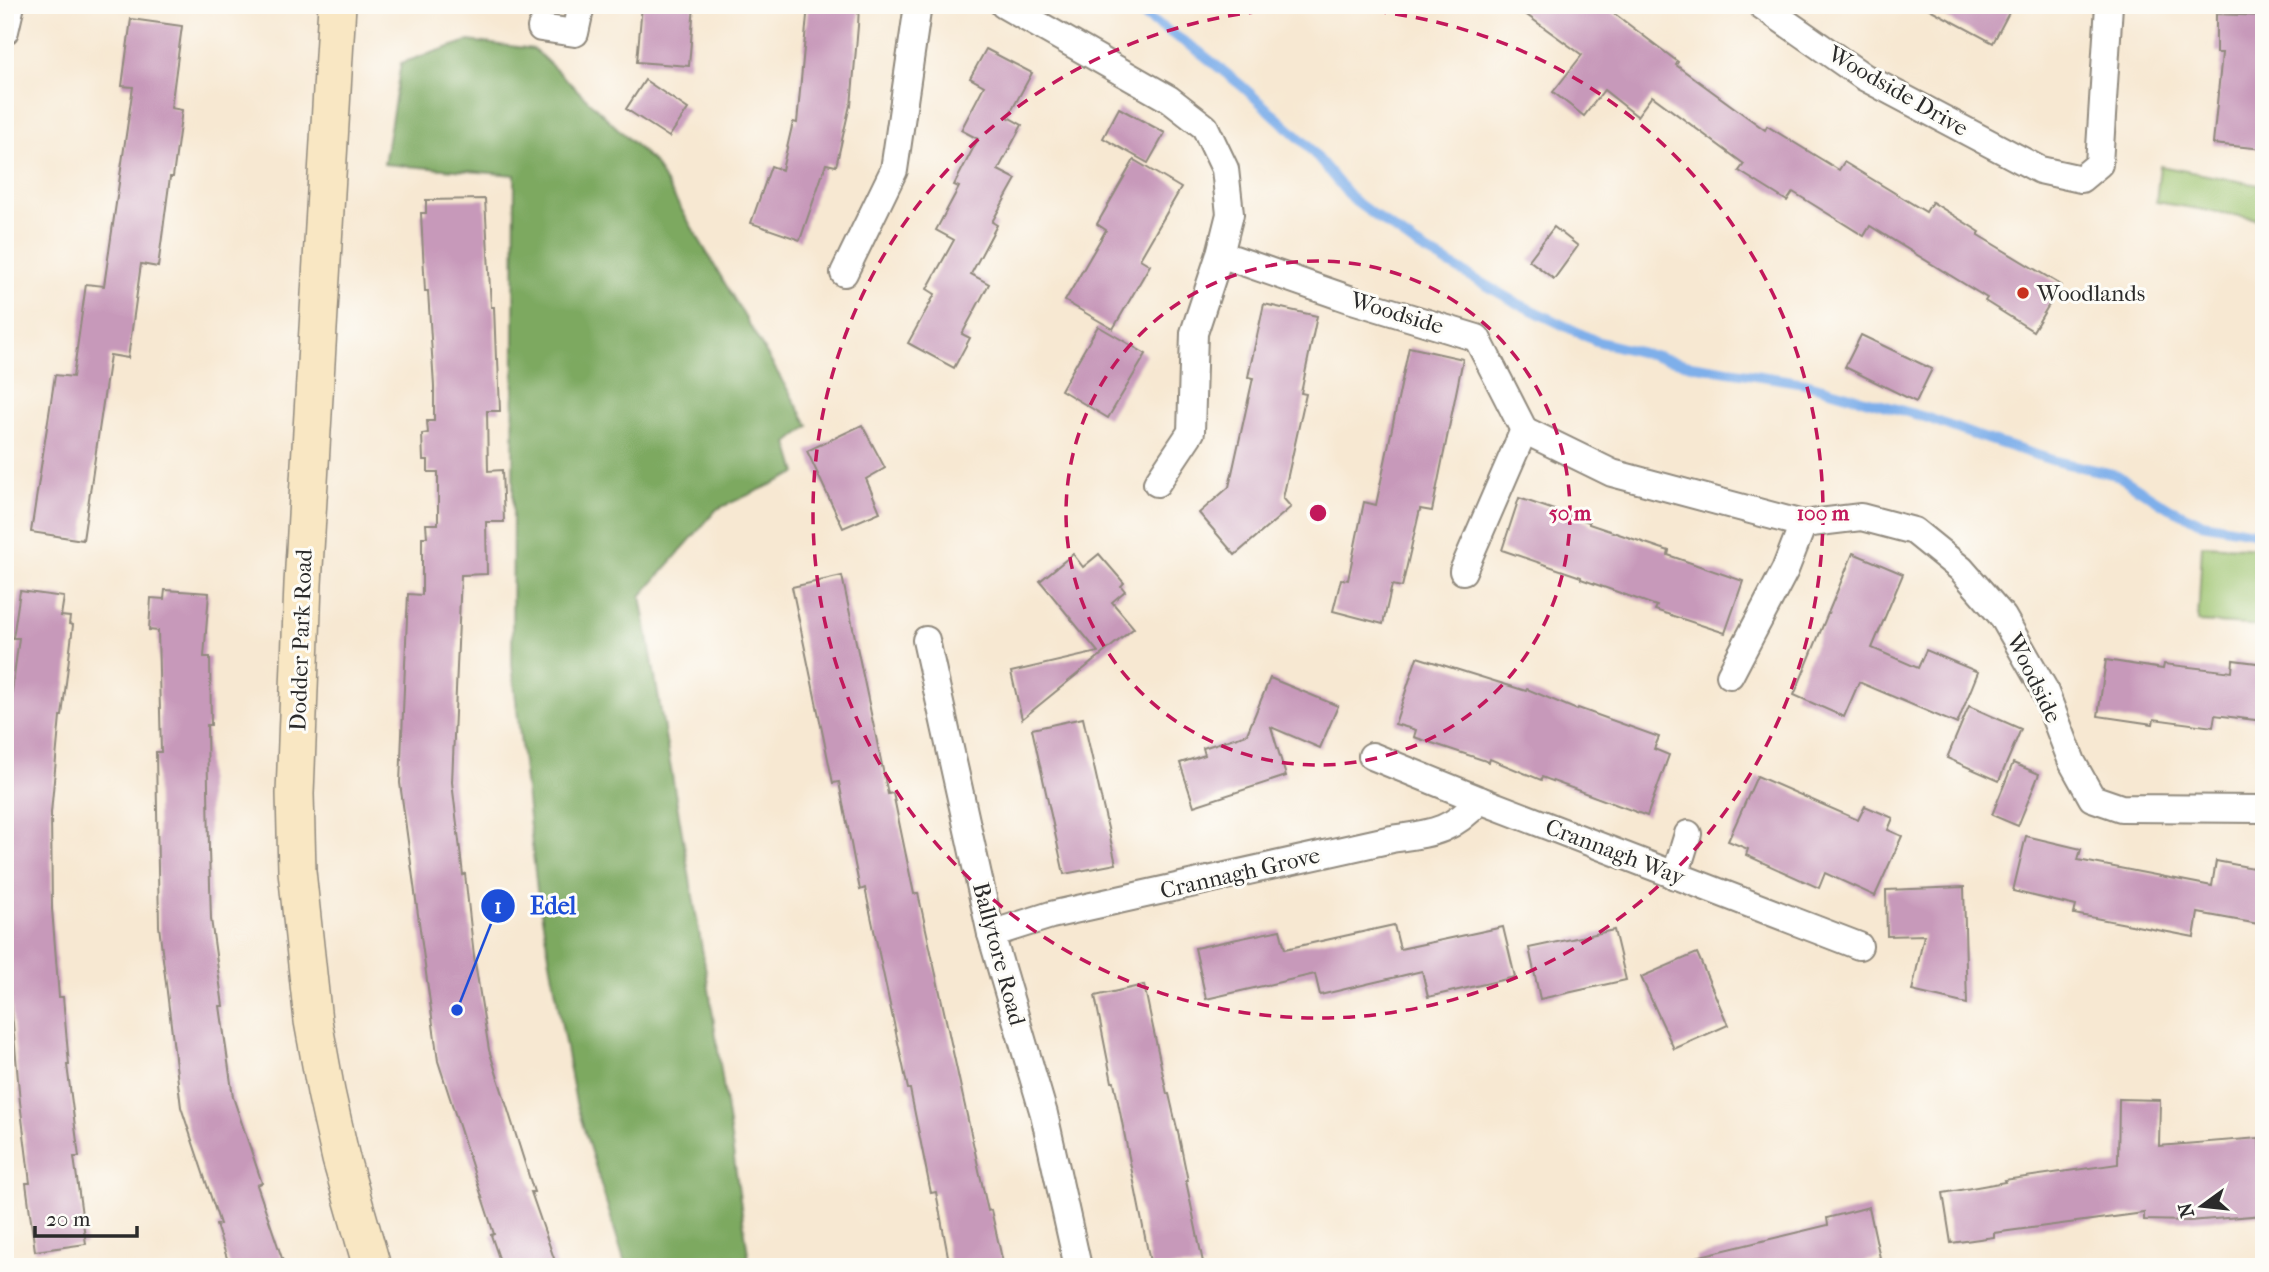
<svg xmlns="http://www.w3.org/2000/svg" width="2269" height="1272" viewBox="0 0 2269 1272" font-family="'IM FELL French Canon',serif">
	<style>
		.green { fill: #9cc36e; stroke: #64774c; stroke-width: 2 }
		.forest { fill: #7da961; stroke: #546a46; stroke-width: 2 }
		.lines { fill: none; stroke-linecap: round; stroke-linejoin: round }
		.stream { stroke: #7eafea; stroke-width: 10 }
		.building { fill: #c799ba }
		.minor-casing { stroke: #918a7e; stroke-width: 30 }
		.secondary-casing { stroke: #918a7e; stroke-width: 40 }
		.minor { stroke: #fff; stroke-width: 26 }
		.secondary { stroke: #f9e7c3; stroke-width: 37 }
		.ring { fill: none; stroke: #c2185b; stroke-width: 3.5; stroke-dasharray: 12 9 }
		.poi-dot { fill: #c8321e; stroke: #fdfcf7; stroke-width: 2.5 }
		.labels { text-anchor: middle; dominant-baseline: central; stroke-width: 6; stroke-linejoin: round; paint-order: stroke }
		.street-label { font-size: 23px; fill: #2b2b2b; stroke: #fdfcf7 }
		.poi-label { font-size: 23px; fill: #2b2b2b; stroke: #fdfcf7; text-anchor: start }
		.centre { fill: #c2185b; stroke: #fdfcf7; stroke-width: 3.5 }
		.ring-label { font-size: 21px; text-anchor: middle; font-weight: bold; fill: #c2185b; stroke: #fdfcf7; stroke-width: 6; stroke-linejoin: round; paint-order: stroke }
		.leader { fill: none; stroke: #1d4ed8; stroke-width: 2.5 }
		.callout-dot { fill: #1d4ed8; stroke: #fdfcf7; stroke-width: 2.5 }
		.mark-label { font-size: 21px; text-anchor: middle; font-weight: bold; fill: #fff }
		.callout-label { font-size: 24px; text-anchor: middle; font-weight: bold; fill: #1d4ed8; stroke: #fdfcf7; stroke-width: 6; stroke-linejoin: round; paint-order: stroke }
	</style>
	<rect width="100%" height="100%" fill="#fdfcf7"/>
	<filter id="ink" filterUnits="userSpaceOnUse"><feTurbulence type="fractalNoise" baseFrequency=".0143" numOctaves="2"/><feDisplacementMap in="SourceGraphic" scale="14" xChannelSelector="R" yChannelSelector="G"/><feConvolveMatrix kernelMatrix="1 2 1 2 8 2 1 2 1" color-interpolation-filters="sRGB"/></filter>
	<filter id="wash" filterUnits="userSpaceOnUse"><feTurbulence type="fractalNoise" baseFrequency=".00686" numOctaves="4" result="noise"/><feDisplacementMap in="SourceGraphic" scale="28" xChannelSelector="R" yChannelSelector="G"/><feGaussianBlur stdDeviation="1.57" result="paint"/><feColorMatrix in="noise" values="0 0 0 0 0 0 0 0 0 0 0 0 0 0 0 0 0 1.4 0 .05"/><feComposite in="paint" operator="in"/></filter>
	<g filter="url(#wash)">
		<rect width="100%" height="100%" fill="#f7e8d2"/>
		<g class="green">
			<path d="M2160,166l104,20v34l-108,-18z"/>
			<path d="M2202,545l62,3v78l-66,-4z"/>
		</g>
		<path class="forest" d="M468,41l66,8 120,114 155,263 -21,17 9,30 -80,36 -76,87 68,393 41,278h-124l-50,-164 -39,-213 -25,-226 3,-489 -131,-11 17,-101z"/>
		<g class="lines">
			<path class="stream" d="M1128,5l69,45 45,36 64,58 47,56 63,45 99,57 81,39 94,24 115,18 123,35 46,17 81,26 62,14 52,33 33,15 62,11"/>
		</g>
		<g id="blocks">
			<g class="building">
				<path d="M642,5h52l-5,61 -52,-4z"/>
				<path d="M808,5h51l-1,21 -7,80 -1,-1 -14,61 -10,-2 -26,76 -49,-17 20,-57 11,4 11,-48 4,1z"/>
				<path d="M1513,5h90l75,57 -2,3 89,65 2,-4 72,44 5,-8 82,50 6,-10 48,30 -2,3 83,50 -28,46 -48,-30 2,-3 -117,-72 -6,10 -71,-44 -6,9 -48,-30 5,-7 -92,-68 -15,20 -33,-26 -20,26 -31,-24 29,-37z"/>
				<path d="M1922,5h91l-20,38z"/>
				<path d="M2216,14l48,2v133l-51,-5 9,-91h-6z"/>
				<path d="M131,19l51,7 -11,82 11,2 -9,67h-3l-12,90 -17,-3 -13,94 -18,-3 -27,185 -52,-8 24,-157 18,2 13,-93 18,2 29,-199 -11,-1z"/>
				<path d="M986,49l46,24 -24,44 14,8 -24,45 18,9 -24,43 5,3 -26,49 18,10 -27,50 8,4 -16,30 -46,-25 27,-49 -8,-5 27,-49 -18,-10 23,-43 -5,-2 24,-46 -17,-9 23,-44 -14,-8z"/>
				<path d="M645,80l43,29 -19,28 -43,-28z"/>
				<path d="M1119,108l46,25 -17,30 -45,-25z"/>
				<path d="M1134,160l47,28 -41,71 10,6 -37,64 -48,-28 41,-71 -9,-6z"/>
				<path d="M485,199l6,108h3l2,52h2l2,52h-13l1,60 14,-1 2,52h-18l1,52 -26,1 -9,207 11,93 2,-1 9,82 15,94 45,142h-3l26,75h-55l-11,-32 3,-1 -56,-173 -38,-278 8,-189 14,1v-58h5l-1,-13h12v-52h-10v-12h-5l-1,-26 6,-1 -1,-12h7v-35l-6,-95h-3l-4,-78h5v-13z"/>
				<path d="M1554,227l24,19 -24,33 -25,-19z"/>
				<path d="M1264,304l53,12 -16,77 5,1 -23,104 8,9 -56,48 -36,-42 30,-26 24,-109 -5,-1z"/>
				<path d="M1098,326l48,28 -38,64 -47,-28z"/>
				<path d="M1861,335l71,34 -16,33 -71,-35z"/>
				<path d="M1409,347l54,12 -31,152 -12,-2 -18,78 -10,-2 -9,39 -50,-13 8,-32 7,1 16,-78 12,3z"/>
				<path d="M862,425l23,43 -19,11 14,33 -37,16 -36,-77z"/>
				<path d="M1519,498l70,24v2l80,27 -1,4 75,26 -18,52 -70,-23 2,-4 -76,-27v-2l-79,-27z"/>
				<path d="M1853,553l50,21 -31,74 46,20 8,-18 52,22 -21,52 -98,-42 -15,35 -50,-22z"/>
				<path d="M1073,554l10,13 16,-13 25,29 -3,3 4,5 -13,11 22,26 -112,91 -11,-47 87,-20 -58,-71z"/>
				<path d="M842,576l46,218 5,-1 21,101 4,-1 70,318 3,-1 13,57h-54l-14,-75 -5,1 -21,-104h-2l-43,-201 -5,2 -21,-108 -6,1 -41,-196z"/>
				<path d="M165,590l44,3 -5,64h6l1,68h-4l2,125 2,69 12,87h-3l13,91 29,86 -5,2 28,82h-55l-14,-42 4,-1 -39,-117 -22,-181 -3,-174h5l-3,-121 -9,-1 2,-32 13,1z"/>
				<path d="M20,591l44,6 -3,19 9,1 -1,7 4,1 -11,91h-2l-9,97 1,96 7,88h4l6,68h-2l12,92h-5l12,87 -51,7 -9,-68h4l-10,-81 -11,-123 -4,1v-237l14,-105h-6z"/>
				<path d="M1417,657l109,34 1,-2 50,21 1,-2 81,29 -5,12 15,6 -22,61 -105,-39 -1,3 -51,-21 -1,3 -75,-25 2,-7 -21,-6z"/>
				<path d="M2106,660l57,9 1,-5 68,8 1,-12 31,4v57l-49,-6 -2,12 -59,-8 -1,5 -55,-8z"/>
				<path d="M1270,678l68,28 -18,42 -49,-21 15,49 -92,30 -14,-43 25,-8 -2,-7 44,-14z"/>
				<path d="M1969,706l52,23 -22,52 -52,-23z"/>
				<path d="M1083,718l33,146 -52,10 -32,-145z"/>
				<path d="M2013,763l26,11 -21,52 -26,-11z"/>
				<path d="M1757,776l101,44 7,-14 28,12 -5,12 14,6 -27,60 -50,-23 -6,15 -73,-33 2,-6 -20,-8z"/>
				<path d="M2026,836l55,13 -3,11 134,26 4,-25 48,9v55l-66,-12 -4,24 -120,-23 2,-8 -63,-15z"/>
				<path d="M1964,887l2,82 1,35 -55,-13 12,-56 -37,1 -1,-46z"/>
				<path d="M1394,925l6,24 103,-22 12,50 -87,20 -6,-26 -102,24 -5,-21 -109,25 -11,-51 85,-18 5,19z"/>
				<path d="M1614,930l12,50 -86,19 -11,-51z"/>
				<path d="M1697,953l31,72 -54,24 -33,-72z"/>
				<path d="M1144,985l23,109h2l10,43 9,44h-2l18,86h-53l-37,-185h-2l-17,-86z"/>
				<path d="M2119,1099l41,1 -1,46 100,-8 5,77 -75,6 -45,-1v-7l-150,20v4l-43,6 -8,-50 62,-11 -1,-2 114,-16z"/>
				<path d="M1869,1207l11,51 -39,9h-144l-1,-10 132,-32 -1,-7z"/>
			</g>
		</g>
	</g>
	<g filter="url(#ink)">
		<use href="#blocks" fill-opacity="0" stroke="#918a7e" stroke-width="2"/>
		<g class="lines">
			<defs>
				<g id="minor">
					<path d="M1004,5l165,94 36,28 20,42 5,45 -10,40 129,45 128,39 47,92 88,43 191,51 58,-7 53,14 47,38 42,48 40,70 29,75 20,36 29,10 143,1"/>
					<path d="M1761,5l103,72 176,93 41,9 18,-15 10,-159"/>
					<path d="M541,28l34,5 6,-28"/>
					<path d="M5,31l6,-26"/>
					<path d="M844,273l50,-103 24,-165"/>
					<path d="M1157,483l34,-51 3,-99 26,-79"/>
					<path d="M1463,571l61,-141"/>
					<path d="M926,640l65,294 53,180 34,153"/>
					<path d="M1730,675l55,-105 18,-46"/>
					<path d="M1372,756l108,44 379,146"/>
					<path d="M1675,876l13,-42"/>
					<path d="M991,934l60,-19 341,-76c40,-6 59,-7 88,-39"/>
				</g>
				<path id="secondary" d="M337,5l-34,579 -8,210 2,77 16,150 13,71 15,67 31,108"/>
			</defs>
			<use href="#minor" class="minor-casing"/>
			<use href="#secondary" class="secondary-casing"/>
			<use href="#minor" class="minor"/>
			<use href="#secondary" class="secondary"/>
		</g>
	</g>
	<g class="ring">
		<circle cx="1318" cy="513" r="252"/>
		<circle cx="1318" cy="513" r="505"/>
	</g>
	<circle class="poi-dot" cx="2023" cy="293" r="7"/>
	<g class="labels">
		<g class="street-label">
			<text transform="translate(1898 91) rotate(30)">Woodside Drive</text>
			<text transform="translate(1397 313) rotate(17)">Woodside</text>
			<text transform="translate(301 640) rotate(-88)">Dodder Park Road</text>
			<text transform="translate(2034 678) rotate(64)">Woodside</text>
			<text transform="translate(1615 852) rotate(21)">Crannagh Way</text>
			<text transform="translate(1240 873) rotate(-13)">Crannagh Grove</text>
			<text transform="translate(999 954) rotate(75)">Ballytore Road</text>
		</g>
		<g class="poi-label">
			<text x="2037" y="293">Woodlands</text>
		</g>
	</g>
	<circle cx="1318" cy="513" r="10" class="centre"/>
	<g class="ring-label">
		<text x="1570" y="520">50 m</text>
		<text x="1823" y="520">100 m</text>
	</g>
	<path class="leader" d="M457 1010L498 906"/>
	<g class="callout-dot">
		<circle cx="457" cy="1010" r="7"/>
		<circle cx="498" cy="906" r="18"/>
	</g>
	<g class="mark-label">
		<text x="498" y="913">1</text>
	</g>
	<g class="callout-label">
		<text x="553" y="914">Edel</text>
	</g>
	<rect width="2269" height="1272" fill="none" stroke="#fdfcf7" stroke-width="28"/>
	<g transform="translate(2202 1206) rotate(255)" stroke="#fdfcf7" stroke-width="5" paint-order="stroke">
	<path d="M0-5L12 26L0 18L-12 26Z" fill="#2b2b2b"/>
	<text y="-10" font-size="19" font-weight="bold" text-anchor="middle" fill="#2b2b2b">N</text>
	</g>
	<path d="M35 1226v10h102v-10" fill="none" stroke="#2b2b2b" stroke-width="3.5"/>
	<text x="46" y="1226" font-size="21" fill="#2b2b2b" stroke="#fdfcf7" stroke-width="5" paint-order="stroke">20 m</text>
</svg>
